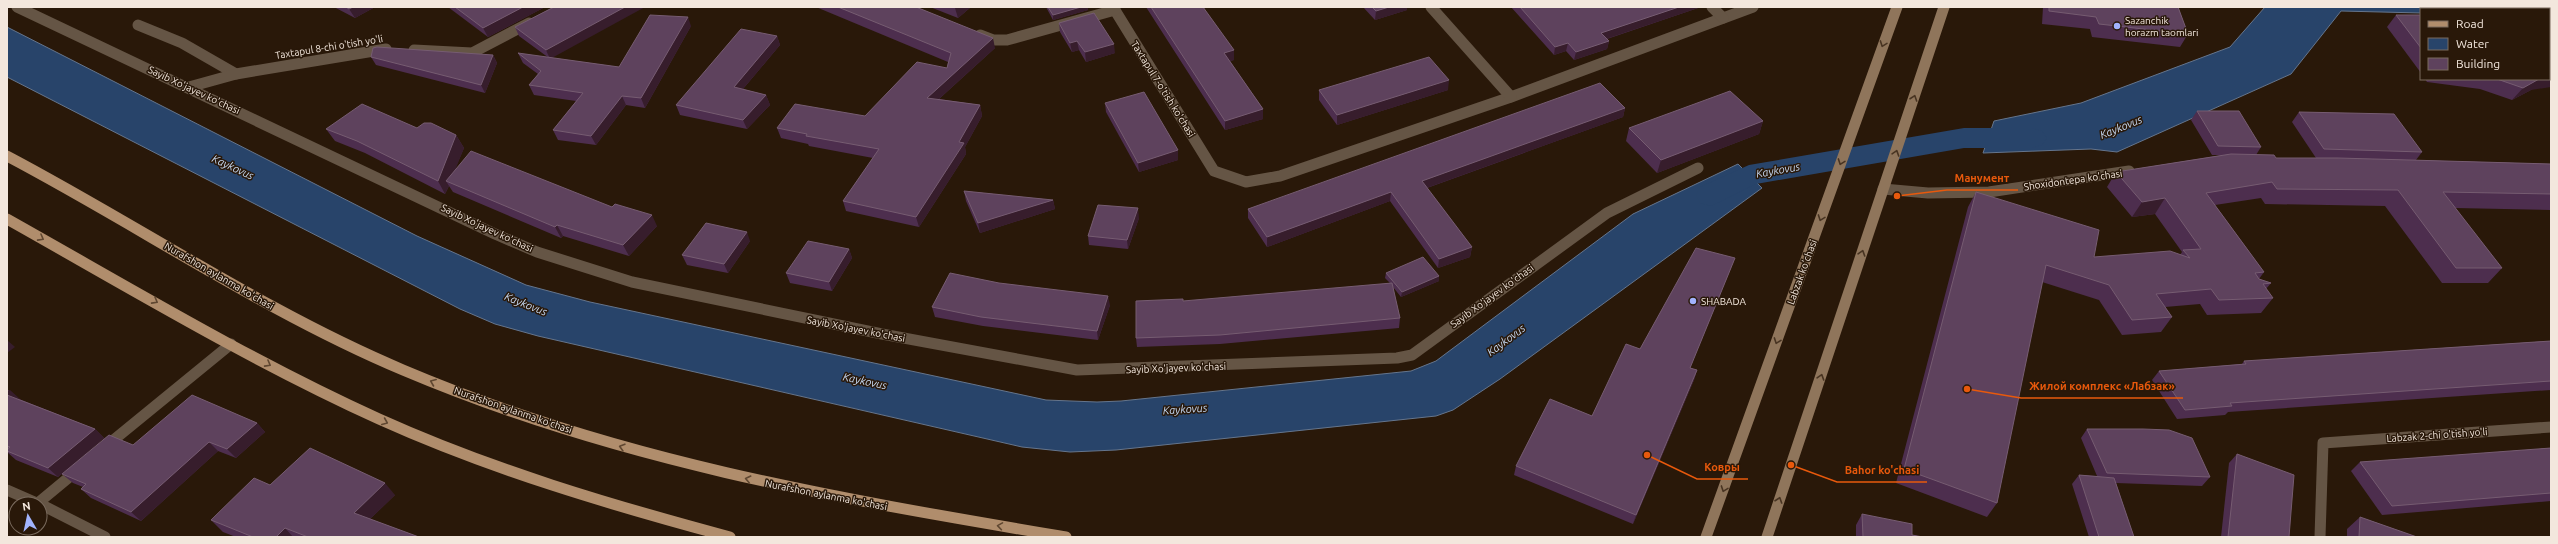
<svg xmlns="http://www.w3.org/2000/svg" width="2558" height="544" viewBox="0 0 2558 544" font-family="Ubuntu,sans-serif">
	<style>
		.water { fill: #28446a; stroke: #65758c }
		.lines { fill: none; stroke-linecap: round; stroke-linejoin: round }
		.canal { fill: #28446a; fill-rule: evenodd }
		.minor { stroke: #655545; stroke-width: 11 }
		.secondary { stroke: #8f755b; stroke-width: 11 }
		.primary { stroke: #b08d6c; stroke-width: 11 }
		.wall { fill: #4d2e4e }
		.shaded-wall { fill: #371d2c }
		.building { fill: #5e425d; stroke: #765c71 }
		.oneway { stroke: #483422 }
		.oneway2 { stroke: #5f4731 }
		.poi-dot { fill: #a1b3fd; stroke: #291809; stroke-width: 1.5 }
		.labels { text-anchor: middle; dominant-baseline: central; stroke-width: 3; stroke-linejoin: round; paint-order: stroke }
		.poi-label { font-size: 10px; fill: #f3e7dd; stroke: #291809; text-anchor: start }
		.street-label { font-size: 10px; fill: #f3e7dd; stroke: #291809 }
		.water-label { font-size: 11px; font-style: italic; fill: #c6d9f3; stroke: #291809 }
		.leader { fill: none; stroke: #e8590c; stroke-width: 1.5 }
		.callout-dot { fill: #e8590c; stroke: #291809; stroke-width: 1.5 }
		.callout-label { font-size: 11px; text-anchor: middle; font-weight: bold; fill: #e8590c; stroke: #291809; stroke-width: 3; stroke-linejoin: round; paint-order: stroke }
	</style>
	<rect width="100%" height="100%" fill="#291809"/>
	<g class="water">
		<path d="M2265,7h286v9h-2v-7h-128v4l-80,-2 -50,63 -174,78 -26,-3 -108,4 11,-32 87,-18 149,-56z"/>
		<path d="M7,27l410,209 109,49 64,17 456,98 51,2 24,-1 290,-30 25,-10 12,-9 185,-138 105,-50 24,24 -262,191 -47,31 -17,6 -320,34 -46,2 -48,-5 -484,-111 -43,-12 -35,-15 -453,-232z"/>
	</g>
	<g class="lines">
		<path class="canal" d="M1964,128h68l10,3 5,7 -5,7 -10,3h-68l-208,36 -45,22 -11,-3 -4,-8 4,-8 49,-22z"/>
		<g class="minor">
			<path d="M17,7l478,227 42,18 95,30 250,52 195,36 320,-12 15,-3 195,-142 91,-45"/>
			<path d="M1113,7l101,164 32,11 34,-6 231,-79 242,-90"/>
			<path d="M1431,7l80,90"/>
			<path d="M1712,7l11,11"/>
			<path d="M138,25l44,18 54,31"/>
			<path d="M980,35l13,5h14l108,-30"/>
			<path d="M414,50l58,3 57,-30"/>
			<path d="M189,87l47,-13 150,-25"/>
			<path d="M1883,189l45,4 61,-1 140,-21"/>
			<path d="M105,447l126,-103"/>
			<path d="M7,490l32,14"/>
			<path d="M38,503l41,-34"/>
			<path d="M40,504l65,33"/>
			<path d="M2320,537l3,-94 228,-16"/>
		</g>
		<g class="secondary">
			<path d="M1706,537l191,-530"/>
			<path d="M1767,537l177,-530"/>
		</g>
		<g class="primary">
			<path d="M7,156c133,70 258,156 396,214 217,92 433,128 663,167"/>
			<path d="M7,219c123,69 244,142 372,200 113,51 232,86 351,118"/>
		</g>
	</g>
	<g class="wall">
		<path d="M334,7h41l-20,11z"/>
		<path d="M448,7h97l-57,30z"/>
		<path d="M554,7l-2,51 67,9 72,-41 -46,82 -19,-3 -30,40 -38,-5 -5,-10 23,-29 -42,-6 -5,-10 9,-11 -15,-11 -5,-10 31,5 -30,-22 -4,-9z"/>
		<path d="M816,7h100l79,41 -56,51 41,6 2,11 -17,31 1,7 -47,73 -73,-16 -3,-10 30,-43 -64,-12 -1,-2 -27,-6 -4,-10 88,-12 82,-48 1,-6z"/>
		<path d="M930,7h41l-13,11z"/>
		<path d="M1046,7h41l1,3 -35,10z"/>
		<path d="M1146,7h57l31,53 -4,1 33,48v10l-38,11z"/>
		<path d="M1363,7h44v3l-32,10z"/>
		<path d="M1511,7h190l-94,32 2,2 -2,8 -33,11 -8,-9 -12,4z"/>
		<path d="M2043,7h135l10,27 -8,13 -88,-10 -2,-8 -48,-5z"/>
		<path d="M2396,15h25v58l-34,-46z"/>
		<path d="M1059,23l56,30 -29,9 -7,-12 -7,2 -12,-20z"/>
		<path d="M777,36l3,9 -37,44 23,6 4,10 -23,24 -67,-14 -4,-10z"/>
		<path d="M493,55l4,8 -12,30 -109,-28 -5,-8z"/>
		<path d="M2425,79h124l-18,11 -19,10 -32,-11 -53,-7z"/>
		<path d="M1319,90h129l-111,35 -18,-25z"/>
		<path d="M1105,103l73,57 -39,12 -33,-60z"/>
		<path d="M1625,108l-2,9 -196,71 45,59 -2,10 -32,11 -48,-67 -123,46 -19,-29v-9z"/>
		<path d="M2197,111l64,36 -5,8 20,3h40l-24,-36 7,-10 123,40 -6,8 135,4v46l-96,-2 47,60 -14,15h-46l-57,-77 -120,-2 -4,-6 -46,7 49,67 -5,7 12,4 -5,6 7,9 -12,15 -54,2 -7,-11 -35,3 7,10 -11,15 -39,3 -23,-35 -57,-18 -45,221 -10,14 -91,-34 72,-276 8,-15 118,65 86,-2 2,-3 -27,-38 -23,3 -25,-30 9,-15 106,-17h-10l-21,-35z"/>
		<path d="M1763,121l-4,13 -102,39 -31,-32 3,-13z"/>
		<path d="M417,128l39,7 8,13 -10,23 203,55 -28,30 -66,-20 -2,2 -108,-46 -4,-6 -4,8 -80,-41 -30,-12 -9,-12z"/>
		<path d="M964,191l89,9 2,9 -75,24 -14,-32z"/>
		<path d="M1139,218l-11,31 -39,-4 -1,-9z"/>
		<path d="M750,241l-22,32 -41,-8 -5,-10z"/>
		<path d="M849,249l3,9 -20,33 -42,-8 -4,-10z"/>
		<path d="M1735,258l-45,110 7,2 -3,10 -61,144 -119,-49 2,-9 76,-50 48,-67z"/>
		<path d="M1386,273l53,3v5l-38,16 -8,-10 7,31 -1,10 -179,16 -83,3 -1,-9 254,-55 -5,-5z"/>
		<path d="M1110,305l-12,35 -115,-14 -48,-9 -3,-10z"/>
		<path d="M2551,341v49l-323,22 -3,3 -48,4 -25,-39 7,-9 83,-7 2,-3z"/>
		<path d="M7,389l12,10 76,30 9,9 -46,39 -42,-17 -9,-8z"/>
		<path d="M257,423l8,9 -29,26 -18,-7 -77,70 -50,-23 -10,-9 2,-2 -10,-4 -11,-9 71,-29z"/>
		<path d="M2087,429l123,48 -8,9 -86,-3 18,54h-45l-17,-53 7,-9 18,1 -16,-38z"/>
		<path d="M2551,448v53l-169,14 -31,-44 9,-9z"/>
		<path d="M2237,454l52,83h-68l8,-74z"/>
		<path d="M270,485l125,10 -25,24 49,18h-183l-13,-5 -12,-12z"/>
		<path d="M1862,514l50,21 11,2h-67v-12z"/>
		<path d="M2360,517l57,20h-70v-8z"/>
	</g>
	<g class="shaded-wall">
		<path d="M353,7h22l-20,11 -6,-9z"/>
		<path d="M523,7h22l-57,30 -5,-9z"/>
		<path d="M625,7h20l-95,52 -4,-9z"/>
		<path d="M956,7h15l-13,11 -3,-10z"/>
		<path d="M1081,7h6l1,3 -35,10v-5z"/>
		<path d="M1389,7h18v3l-32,10 1,-9z"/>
		<path d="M1679,7h22l-101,34 1,-8z"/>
		<path d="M688,17l3,9 -46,82 -4,-10z"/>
		<path d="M777,36l3,9 -43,51 -3,-9z"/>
		<path d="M993,38l2,10 -66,60 -2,-10z"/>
		<path d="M1077,41l2,9 -7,2 -2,-9z"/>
		<path d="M1609,41l-2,8 -33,11 2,-8z"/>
		<path d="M1568,43l-2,8 -12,4 1,-8z"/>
		<path d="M1114,44l1,9 -29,9 -1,-10z"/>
		<path d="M1234,50v10l-9,2 -1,-9z"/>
		<path d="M493,55l4,8 -12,30 -4,-8z"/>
		<path d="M2549,76h2v11l-20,3 -19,10 11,-12 16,-9h10z"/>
		<path d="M1449,80l-1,10 -111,35v-10z"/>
		<path d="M766,95l4,10 -23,24 -4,-9z"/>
		<path d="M622,96l4,9 -30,40 -5,-9z"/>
		<path d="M980,105l2,11 -17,31 1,7 -47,73 -3,-10 43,-75z"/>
		<path d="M1625,108l-2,9 -202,73 1,-9z"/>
		<path d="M1263,109v10l-38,11v-9z"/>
		<path d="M1763,121l-4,13 -102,39 4,-13z"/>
		<path d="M456,135l8,13 -14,35 -4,-2 3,5 -4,8 -7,-13z"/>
		<path d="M1178,150v10l-39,12 -1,-9z"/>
		<path d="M1391,192l-1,9 -123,46v-10z"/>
		<path d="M2165,198l-10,16 -23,3 10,-15z"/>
		<path d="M1053,200l2,9 -75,24 -2,-10z"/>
		<path d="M1138,208l1,10 -11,31 -1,-9z"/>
		<path d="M652,215l5,11 -28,30 -6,-11z"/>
		<path d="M557,225l6,11 -2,2 -6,-11z"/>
		<path d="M747,232l3,9 -22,32 -4,-9z"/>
		<path d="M1472,247l-2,10 -32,11 1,-9z"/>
		<path d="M849,249l3,9 -20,33 -3,-9z"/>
		<path d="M1735,258l-4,10 -45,109 4,-9z"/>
		<path d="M1439,276v5l-38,16 1,-5z"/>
		<path d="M1108,296l2,9 -12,35 -1,-9z"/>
		<path d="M7,340l8,7 -8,6z"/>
		<path d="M1697,370l-3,10 -61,144 3,-9z"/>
		<path d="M10,390l10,9 -5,4 -8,-8v-3z"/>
		<path d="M257,423l8,9 -29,26 -9,-9z"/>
		<path d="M95,429l9,9 -46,39 -10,-9z"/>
		<path d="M209,442l9,9 -77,70 -10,-9z"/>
		<path d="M385,483l10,12 -30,29 -11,-11z"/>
		<path d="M285,528l8,9h-17z"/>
	</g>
	<g class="building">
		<path d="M346,7h7l-4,2z"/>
		<path d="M455,7h68l-40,21z"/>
		<path d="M554,7h71l-79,43 -31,-23z"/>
		<path d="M838,7h78l77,31 -66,60 53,7 -21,37 5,1 -48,74 -73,-16 36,-52 -73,-13 1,-2 -30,-6 18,-24 70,12 52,-54 30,6 4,-15z"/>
		<path d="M1048,7h33l-28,8z"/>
		<path d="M1151,7h52l31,43 -10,3 39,56 -38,12z"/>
		<path d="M1372,7h17l-13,4z"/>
		<path d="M1520,7h159l-78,26 8,8 -33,11 -8,-9 -13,4z"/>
		<path d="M2049,7h129l10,27 -89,-10 -3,-7 -47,-6z"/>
		<path d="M1094,13l20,31 -29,8 -8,-11 -7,2 -11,-20z"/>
		<path d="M650,15l38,2 -47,81 -19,-2 -31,40 -38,-6 30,-37 -54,-8 12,-14 -23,-18 101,14z"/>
		<path d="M2396,15h25v33z"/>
		<rect x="2549" y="19" width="2" height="57"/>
		<path d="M741,29l36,7 -43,51 32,8 -23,25 -67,-15z"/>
		<path d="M377,47l116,8 -12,30 -110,-28 2,-9z"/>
		<path d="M1429,57l20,23 -112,35 -18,-25z"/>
		<path d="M2497,79h42l-16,9z"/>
		<path d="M1600,83l25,25 -203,73 50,66 -33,12 -48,-67 -124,45 -19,-28z"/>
		<path d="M1730,91l33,30 -102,39 -32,-32z"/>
		<path d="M1144,92l34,58 -40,13 -33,-60z"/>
		<path d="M362,104l55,24 7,-5h7l25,12 -18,46 -81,-40 -31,-12z"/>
		<path d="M2197,111h42l22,36 -43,-1z"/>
		<path d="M2299,112l95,2 28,38 -98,-3z"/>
		<path d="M471,151l141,56 3,-3 37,11 -29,30 -66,-20 -2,2 -109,-46z"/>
		<path d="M2231,154l43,1 2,3h62l213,6v30l-108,-2 59,76h-46l-58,-78 -121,-1 -5,-7 -66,11 58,79 -9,1 4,6 12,4 -8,1 10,14 -54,2 -8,-11 -55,5 16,23 -40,3 -23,-35 -63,-20 -49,238 -93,-34 72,-277 123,38 -5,27 76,-6 20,7 -7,-8 18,-1 -36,-51 -23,4 -26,-30z"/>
		<path d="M964,191l89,9 -75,23z"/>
		<path d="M1098,205l40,3 -11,32 -39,-4z"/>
		<path d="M706,223l41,9 -23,32 -42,-9z"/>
		<path d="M808,241l41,8 -20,33 -43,-9z"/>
		<path d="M1696,248l39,10 -45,110 7,2 -61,145 -120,-49 34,-67 42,17 34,-72 14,5z"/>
		<path d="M1423,257l16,19 -37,16 -16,-19z"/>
		<path d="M950,273l49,10 109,13 -11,35 -116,-14 -49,-10z"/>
		<path d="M1392,283l8,35 -180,17 -84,3v-37l47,-2v2z"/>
		<path d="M2551,341v40l-321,22 2,3 -47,4 -26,-39 87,-7 -2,-3z"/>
		<path d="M7,395l88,34 -47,39 -41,-17v-2l3,-2 -3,-1z"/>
		<path d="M192,395l65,28 -30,26 -18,-7 -78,70 -50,-23 5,-5 -24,-10 47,-39 24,10z"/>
		<path d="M2087,429h56l26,1 23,8 18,39 -103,-4z"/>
		<path d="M310,448l75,35 -31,30 65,24h-111l-23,-9 -9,9h-23l-42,-17 43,-42 16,7z"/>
		<path d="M2551,448v45l-159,13 -32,-44z"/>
		<path d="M2237,454l57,21 -5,62h-61z"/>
		<path d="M2079,475l35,3 20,59h-35z"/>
		<path d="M1862,514l50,10v11l11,2h-60z"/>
		<path d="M2360,517l57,20h-58z"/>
	</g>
	<defs><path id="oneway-chevron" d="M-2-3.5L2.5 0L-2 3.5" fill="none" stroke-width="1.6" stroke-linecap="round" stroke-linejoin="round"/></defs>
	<g class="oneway">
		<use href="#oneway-chevron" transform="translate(1883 44) rotate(110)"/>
		<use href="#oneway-chevron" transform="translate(1914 98) rotate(-71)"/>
		<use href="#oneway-chevron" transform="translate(1896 153) rotate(-72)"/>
		<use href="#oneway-chevron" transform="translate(1841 162) rotate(110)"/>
		<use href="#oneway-chevron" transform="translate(1821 218) rotate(110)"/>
		<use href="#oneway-chevron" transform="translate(1862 253) rotate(-72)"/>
		<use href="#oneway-chevron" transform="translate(1777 341) rotate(110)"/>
		<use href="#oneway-chevron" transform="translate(1821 377) rotate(-72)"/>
		<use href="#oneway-chevron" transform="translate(1724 489) rotate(110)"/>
		<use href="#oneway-chevron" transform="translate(1779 500) rotate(-71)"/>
	</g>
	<g class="oneway2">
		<use href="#oneway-chevron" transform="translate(41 238) rotate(29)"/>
		<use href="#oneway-chevron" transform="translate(155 301) rotate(29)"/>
		<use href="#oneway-chevron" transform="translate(268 364) rotate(29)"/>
		<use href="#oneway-chevron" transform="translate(433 382) rotate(-158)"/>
		<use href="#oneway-chevron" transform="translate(385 422) rotate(23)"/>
		<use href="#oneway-chevron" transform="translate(622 447) rotate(-164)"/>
		<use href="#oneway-chevron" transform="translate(748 479) rotate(-167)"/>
		<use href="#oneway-chevron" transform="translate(1000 526) rotate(-171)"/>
	</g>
	<g class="poi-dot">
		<circle cx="2117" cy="26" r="4"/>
		<circle cx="1693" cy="301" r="4"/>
	</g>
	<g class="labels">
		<g class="poi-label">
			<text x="2125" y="20">Sazanchik<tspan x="2125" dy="12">horazm taomlari</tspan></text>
			<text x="1701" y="301">SHABADA</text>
		</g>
		<g class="street-label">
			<text transform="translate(329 47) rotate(-9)">Taxtapul 8-chi o'tish yo'li</text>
			<text transform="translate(1163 89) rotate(58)">Taxtapul 7-o'tish ko'chasi</text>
			<text transform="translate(194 90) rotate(25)">Sayib Xo'jayev ko'chasi</text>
			<text transform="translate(2073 180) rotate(-8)">Shoxidontepa ko'chasi</text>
			<text transform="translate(487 228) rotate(25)">Sayib Xo'jayev ko'chasi</text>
			<text transform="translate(1802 272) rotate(-70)">Labzak ko'chasi</text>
			<text transform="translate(219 276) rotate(30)">Nurafshon aylanma ko'chasi</text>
			<text transform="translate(1492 296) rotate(-36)">Sayib Xo'jayev ko'chasi</text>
			<text transform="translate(856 329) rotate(11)">Sayib Xo'jayev ko'chasi</text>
			<text transform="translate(1176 368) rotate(-2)">Sayib Xo'jayev ko'chasi</text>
			<text transform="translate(513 410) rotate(19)">Nurafshon aylanma ko'chasi</text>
			<text transform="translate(2437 435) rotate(-4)">Labzak 2-chi o'tish yo'li</text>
			<text transform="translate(826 495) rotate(11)">Nurafshon aylanma ko'chasi</text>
		</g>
		<g class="water-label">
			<text transform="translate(2121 127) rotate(-22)">Kaykovus</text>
			<text transform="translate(233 167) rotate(25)">Kaykovus</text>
			<text transform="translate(1778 170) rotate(-10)">Kaykovus</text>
			<text transform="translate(526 304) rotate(22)">Kaykovus</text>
			<text transform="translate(1506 340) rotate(-37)">Kaykovus</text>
			<text transform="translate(865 381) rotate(12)">Kaykovus</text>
			<text transform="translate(1185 409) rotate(-4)">Kaykovus</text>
		</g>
	</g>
	<path class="leader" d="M1897 196L1947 190H2018M1967 389L2021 398H2183M1647 455L1697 479H1748M1791 465L1837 482H1927"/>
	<g class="callout-dot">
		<circle cx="1897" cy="196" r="4"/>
		<circle cx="1967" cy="389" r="4"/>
		<circle cx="1647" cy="455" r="4"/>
		<circle cx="1791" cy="465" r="4"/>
	</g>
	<g class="callout-label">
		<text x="1982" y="182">Манумент</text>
		<text x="2102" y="390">Жилой комплекс «Лабзак»</text>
		<text x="1722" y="471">Ковры</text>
		<text x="1882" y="474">Bahor ko'chasi</text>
	</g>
	<rect width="2558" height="544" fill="none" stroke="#f3e7dd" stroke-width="16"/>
	<rect x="2420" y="8" width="130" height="72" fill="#291809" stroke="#7a6b5e"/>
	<rect x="2428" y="21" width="20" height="6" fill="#b08d6c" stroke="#7a6b5e"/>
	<text x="2456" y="28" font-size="12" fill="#f3e7dd">Road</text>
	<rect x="2428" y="38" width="20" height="12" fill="#28446a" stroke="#7a6b5e"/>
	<text x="2456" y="48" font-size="12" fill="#f3e7dd">Water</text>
	<rect x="2428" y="58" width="20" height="12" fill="#5e425d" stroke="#7a6b5e"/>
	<text x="2456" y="68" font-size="12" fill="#f3e7dd">Building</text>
	<g transform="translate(28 516) rotate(351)"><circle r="19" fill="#291809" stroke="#7a6b5e"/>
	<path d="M0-3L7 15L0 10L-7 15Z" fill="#a1b3fd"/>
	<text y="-6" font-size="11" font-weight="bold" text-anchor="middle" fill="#f3e7dd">N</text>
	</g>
</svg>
